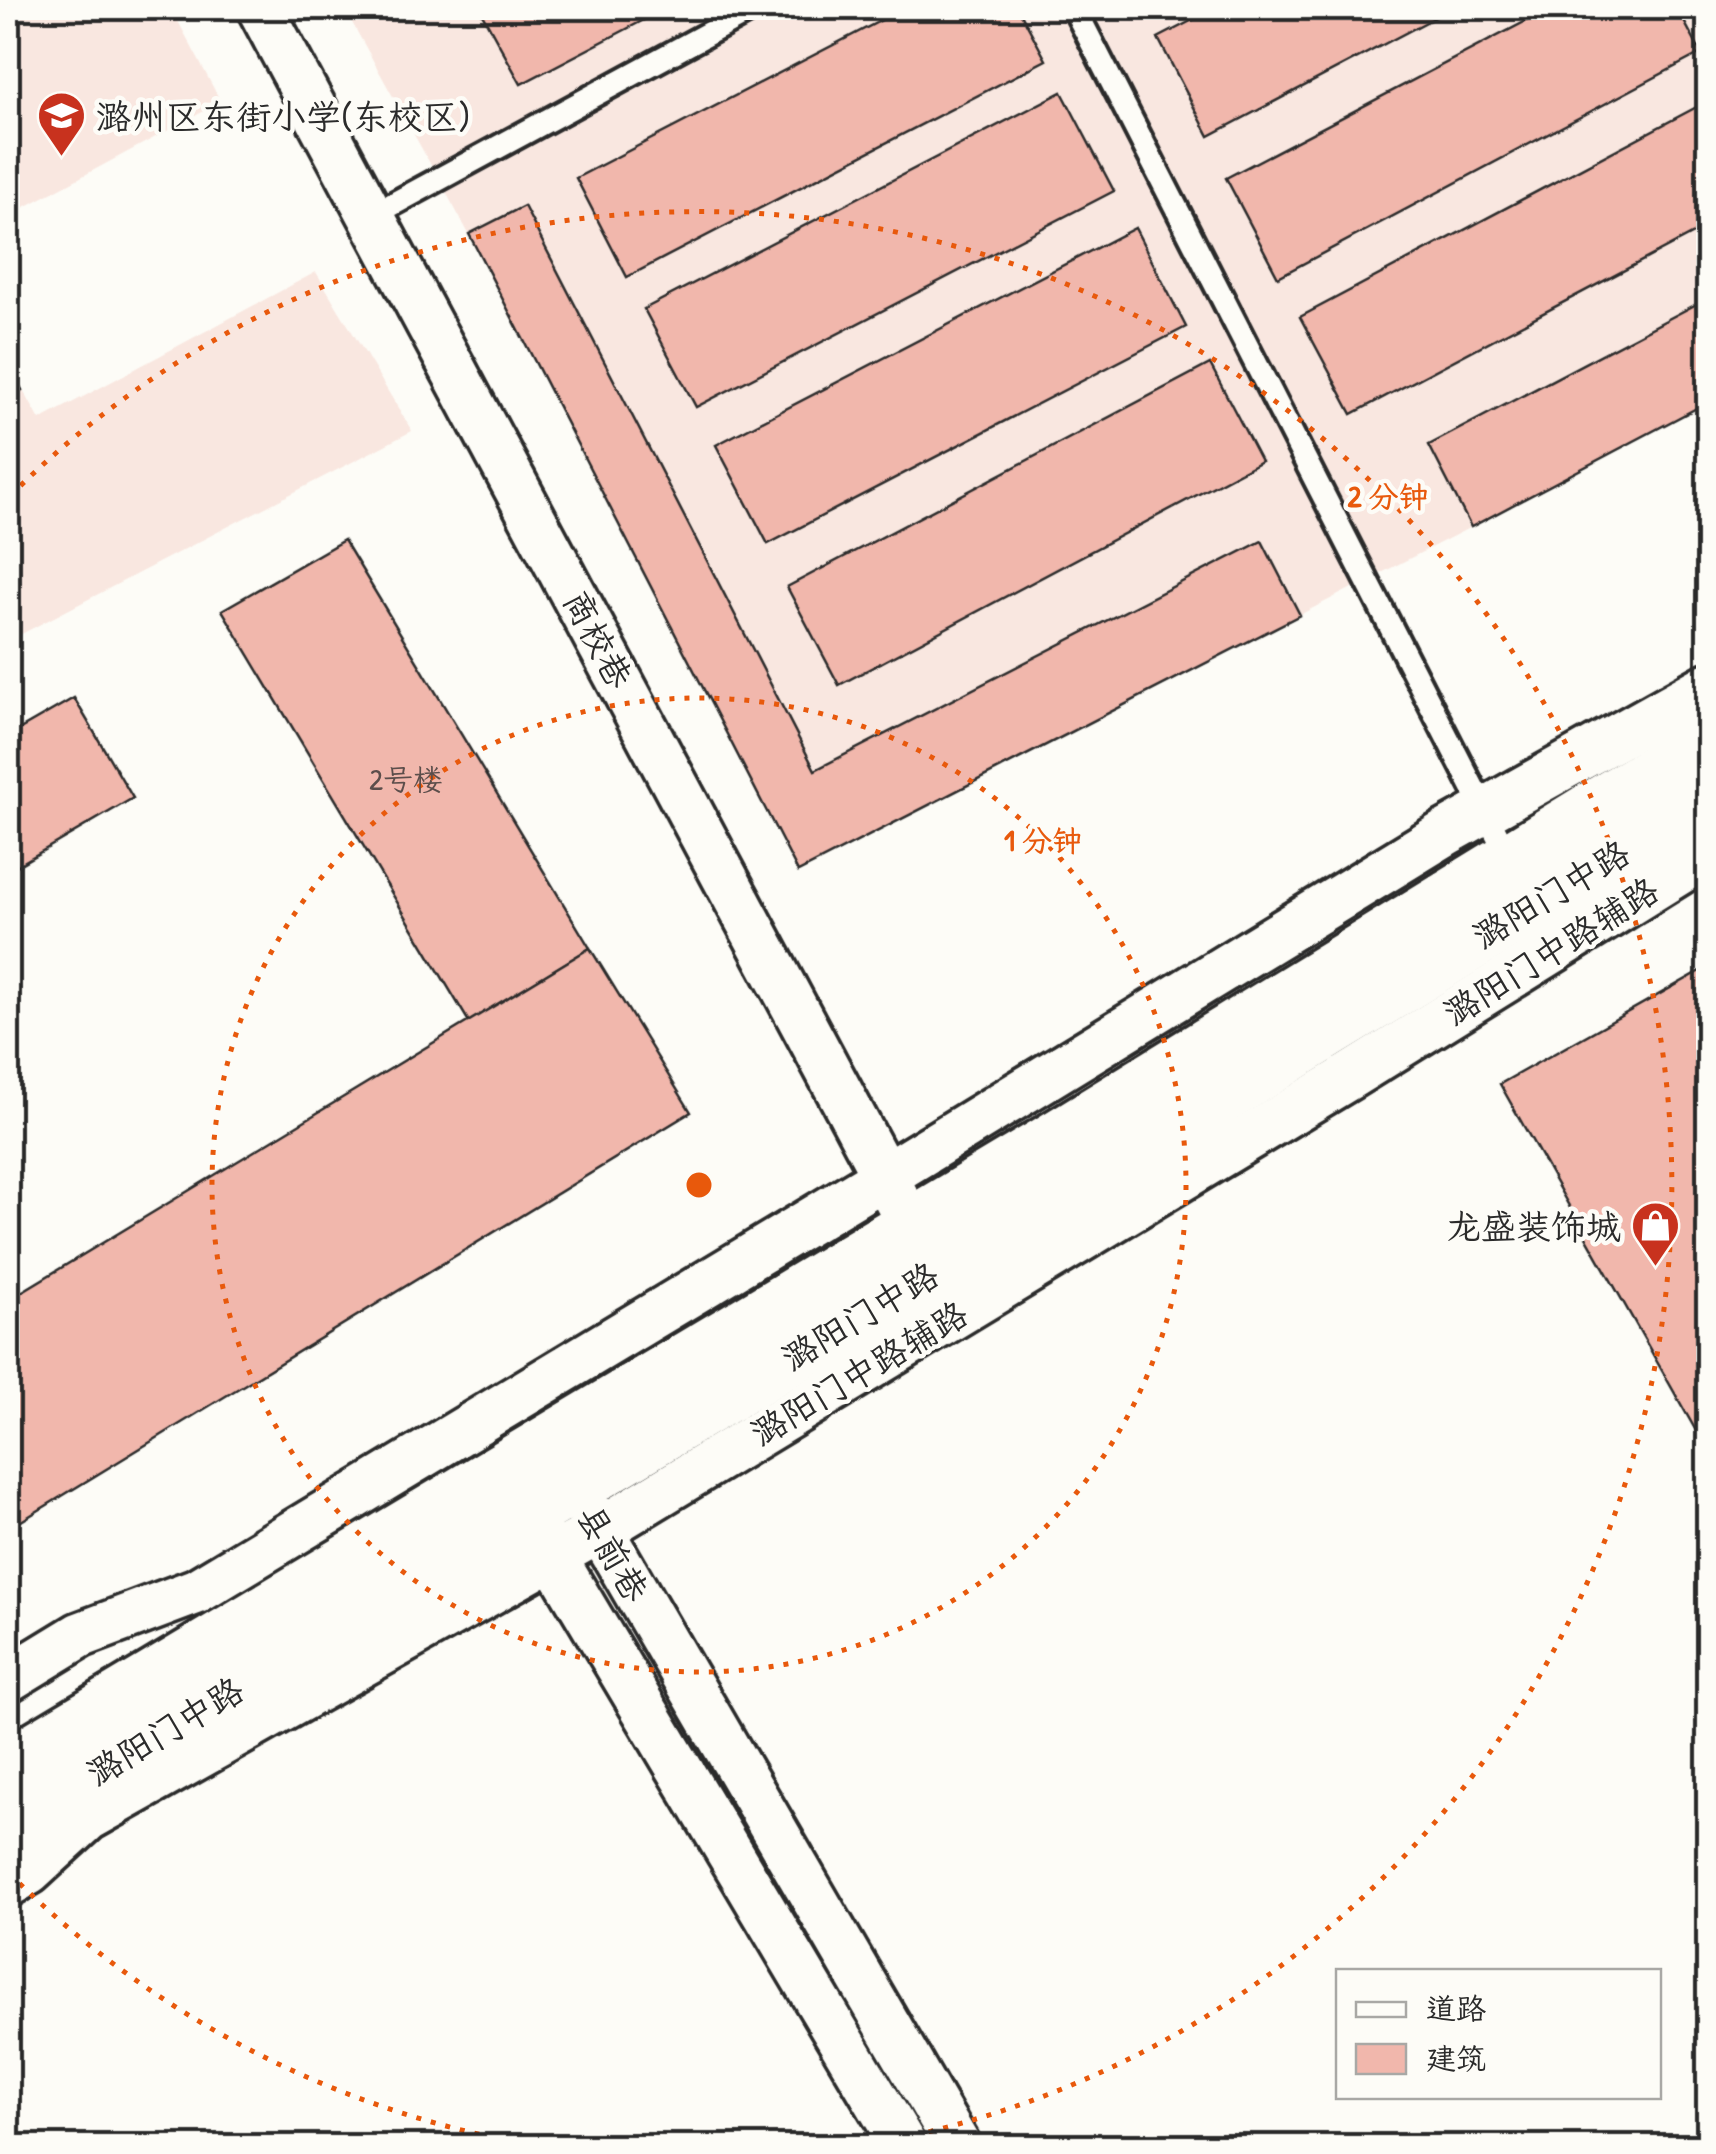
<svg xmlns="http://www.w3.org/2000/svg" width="1716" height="2154" viewBox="0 0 1716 2154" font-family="'Patrick Hand','LXGW WenKai TC',sans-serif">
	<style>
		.built { fill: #f9e7e0 }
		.building { fill: #f1b7ac; stroke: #2b2b2b; stroke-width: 2.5 }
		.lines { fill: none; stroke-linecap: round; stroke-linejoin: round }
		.service-casing { stroke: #2b2b2b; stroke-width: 30 }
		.minor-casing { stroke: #2b2b2b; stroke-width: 52 }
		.primary-casing { stroke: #2b2b2b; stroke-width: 62 }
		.service { stroke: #fdfcf7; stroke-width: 22 }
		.minor { stroke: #fdfcf7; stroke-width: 45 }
		.primary { stroke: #fdfcf7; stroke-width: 55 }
		.ring { fill: none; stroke: #e8590c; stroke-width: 5; stroke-dasharray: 5 10 }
		.labels { text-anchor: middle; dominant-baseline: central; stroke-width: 9; stroke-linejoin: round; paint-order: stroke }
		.number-label { font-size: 30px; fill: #5c4e4b }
		.poi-label { font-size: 35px; fill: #2b2b2b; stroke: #fdfcf7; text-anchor: start }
		.street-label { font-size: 35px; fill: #2b2b2b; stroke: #fdfcf7 }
		.centre { fill: #e8590c; stroke: #fdfcf7; stroke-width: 5 }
		.ring-label { font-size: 30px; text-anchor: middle; font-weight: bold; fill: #e8590c; stroke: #fdfcf7; stroke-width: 9; stroke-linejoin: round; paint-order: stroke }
	</style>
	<rect width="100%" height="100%" fill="#fdfcf7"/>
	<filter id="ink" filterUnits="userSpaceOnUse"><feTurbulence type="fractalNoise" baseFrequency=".01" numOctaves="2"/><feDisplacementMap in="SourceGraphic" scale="20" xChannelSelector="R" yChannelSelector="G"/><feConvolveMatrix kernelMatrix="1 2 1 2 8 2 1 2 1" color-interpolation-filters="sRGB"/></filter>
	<g filter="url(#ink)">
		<g class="built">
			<path d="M8,8h163l50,94 -213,114z"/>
			<path d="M344,8h1364v394l-237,125 -673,345 -329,-638z"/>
			<path d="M316,272l96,159 -404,210v-278l32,57z"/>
		</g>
		<g class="building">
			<path d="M479,8h188l-146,76z"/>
			<path d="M905,8h113l28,52 -419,217 -51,-99z"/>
			<path d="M1216,8h237l-244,128 -51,-98z"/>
			<path d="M1551,8h126l24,45 -423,224 -52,-99z"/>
			<path d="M1062,92l52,99 -418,216 -52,-98z"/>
			<path d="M1708,101v125l-356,188 -52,-97z"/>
			<path d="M524,206l291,564 447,-229 38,74 -502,257 -329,-638z"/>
			<path d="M1135,228l51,99 -418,217 -52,-99z"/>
			<path d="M1708,298v104l-237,125 -42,-82z"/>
			<path d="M8,363l14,27 -14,8z"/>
			<path d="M1210,364l51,97 -422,224 -52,-98z"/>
			<path d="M344,540l246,408 -121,74 -247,-412z"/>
			<path d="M74,698l59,100 -125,73v-135z"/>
			<path d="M590,948l101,164 -683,417v-229z"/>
			<path d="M1708,967v485l-208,-368z"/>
		</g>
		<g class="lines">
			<defs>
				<g id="service">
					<path d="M1074,8l437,854"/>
					<path d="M371,216l384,-208"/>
				</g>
				<g id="minor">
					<path d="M260,8l639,1195"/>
					<path d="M585,1504l373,642"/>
					<path d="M538,1531l366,615"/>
					<path d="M8,1679l72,-44 117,-44 688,-415 562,-344 261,-146"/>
					<path d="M8,1884l21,-12 59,-54 512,-288 752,-455 356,-221"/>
				</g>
				<g id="primary">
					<path d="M8,1766l1034,-619 557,-342 109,-64"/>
					<path d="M8,1825l1060,-634 556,-342 84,-49"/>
				</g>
			</defs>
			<use href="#service" class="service-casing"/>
			<use href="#minor" class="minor-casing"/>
			<use href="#primary" class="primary-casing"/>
			<use href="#service" class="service"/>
			<use href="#minor" class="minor"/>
			<use href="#primary" class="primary"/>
		</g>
	</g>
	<g class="ring">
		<circle cx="699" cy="1185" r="487"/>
		<path d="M538 2146A974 974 0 0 1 10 1874M10 496A974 974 0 1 1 860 2146"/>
	</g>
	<defs>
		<symbol id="school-pin" viewBox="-11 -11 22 30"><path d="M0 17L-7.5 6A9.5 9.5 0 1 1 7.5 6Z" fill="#c8321e" stroke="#fdfcf7"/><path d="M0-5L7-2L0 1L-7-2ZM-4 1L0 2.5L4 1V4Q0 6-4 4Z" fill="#fff"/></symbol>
		<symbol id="shop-pin" viewBox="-11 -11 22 30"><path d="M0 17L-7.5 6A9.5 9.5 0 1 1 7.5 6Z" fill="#c8321e" stroke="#fdfcf7"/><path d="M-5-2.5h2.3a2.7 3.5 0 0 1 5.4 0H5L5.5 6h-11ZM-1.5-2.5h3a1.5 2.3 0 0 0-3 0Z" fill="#fff"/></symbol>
	</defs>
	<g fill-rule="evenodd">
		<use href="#school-pin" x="34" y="88" width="55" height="75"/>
		<use href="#shop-pin" x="1628" y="1198" width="55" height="75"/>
	</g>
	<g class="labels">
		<g class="number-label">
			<text x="406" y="779">2号楼</text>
		</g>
		<g class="poi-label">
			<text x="96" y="116">潞州区东街小学(东校区)</text>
			<text x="1621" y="1226" text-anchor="end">龙盛装饰城</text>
		</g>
		<g class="street-label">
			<text transform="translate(598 639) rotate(62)">商校巷</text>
			<text transform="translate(1551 894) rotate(-31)">潞阳门中路</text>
			<text transform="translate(1551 951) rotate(-32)">潞阳门中路辅路</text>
			<text transform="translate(860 1316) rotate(-31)">潞阳门中路</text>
			<text transform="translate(859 1373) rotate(-31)">潞阳门中路辅路</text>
			<text transform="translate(613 1553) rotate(60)">县前巷</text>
			<text transform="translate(165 1731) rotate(-31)">潞阳门中路</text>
		</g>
	</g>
	<circle cx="699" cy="1185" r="15" class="centre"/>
	<g class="ring-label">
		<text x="1388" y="507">2 分钟</text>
		<text x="1043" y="851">1 分钟</text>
	</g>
	<rect width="1716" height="2154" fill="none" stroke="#fdfcf7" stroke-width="40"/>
	<rect x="20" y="20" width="1676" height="2114" fill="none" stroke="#2b2b2b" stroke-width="4" filter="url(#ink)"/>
	<rect x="1336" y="1969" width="325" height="130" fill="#fdfcf7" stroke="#a9a8a5" stroke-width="2.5"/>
	<rect x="1356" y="2002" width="50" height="15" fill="#fdfcf7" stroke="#a9a8a5" stroke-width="2.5"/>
	<text x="1426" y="2019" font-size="30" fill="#2b2b2b">道路</text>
	<rect x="1356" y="2044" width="50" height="30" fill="#f1b7ac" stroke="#a9a8a5" stroke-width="2.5"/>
	<text x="1426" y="2069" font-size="30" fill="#2b2b2b">建筑</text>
</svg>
